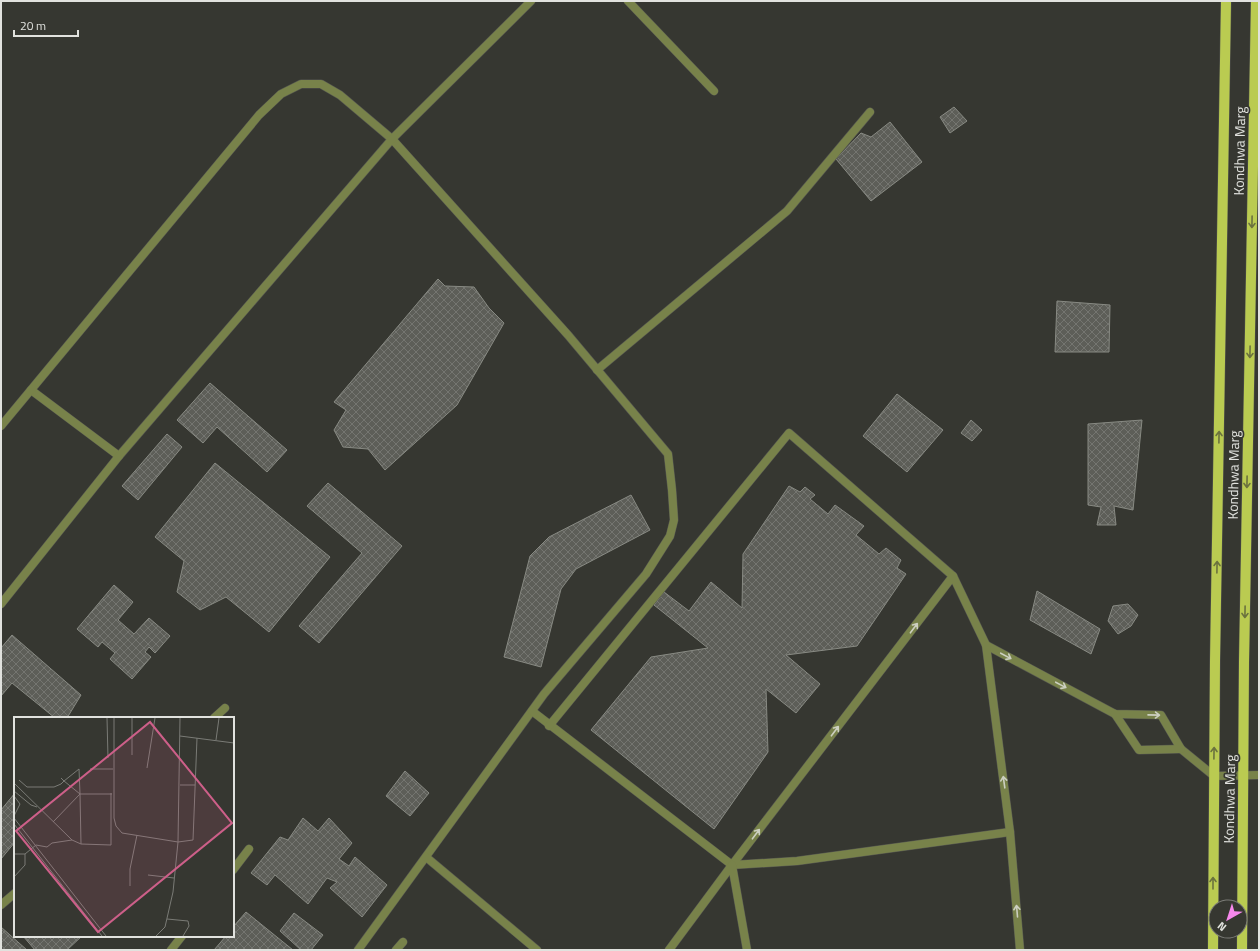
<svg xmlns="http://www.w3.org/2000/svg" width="1260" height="951" viewBox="0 0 1260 951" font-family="'Titillium Web',sans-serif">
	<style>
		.building { fill: url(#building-cross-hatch); stroke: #888a83 }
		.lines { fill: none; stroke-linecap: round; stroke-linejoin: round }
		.lane-casing { stroke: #555650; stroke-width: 9 }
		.primary-casing { stroke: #555650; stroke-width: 11 }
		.lane { stroke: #78824a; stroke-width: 8 }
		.primary { stroke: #bacb51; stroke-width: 10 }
		.oneway { stroke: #6b723e }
		.oneway2 { stroke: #cccfc0 }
		.labels { text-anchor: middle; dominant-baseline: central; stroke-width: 3.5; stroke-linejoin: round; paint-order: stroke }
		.street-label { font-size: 14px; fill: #e1e2de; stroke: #363731 }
		.inset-road { fill: none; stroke: #7a7b76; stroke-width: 1 }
		.view { fill: #cd5f89; fill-opacity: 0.15; stroke: #cd5f89; stroke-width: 2 }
		.inset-edge { fill: none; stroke: #e1e2de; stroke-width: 2 }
	</style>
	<defs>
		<pattern id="building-cross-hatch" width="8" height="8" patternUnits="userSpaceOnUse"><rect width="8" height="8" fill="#5d5e58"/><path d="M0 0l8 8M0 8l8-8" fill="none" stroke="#747570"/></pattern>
	</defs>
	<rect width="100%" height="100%" fill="#363731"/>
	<g class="building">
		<path d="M954,107l13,14 -17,12 -10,-16z"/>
		<path d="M890,122l32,40 -51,39 -35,-42 25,-26 10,4z"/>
		<path d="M438,279l7,7 29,1 15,21 15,15 -47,82 -72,65 -17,-21 -25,-2 -9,-17 12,-20 -12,-8z"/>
		<path d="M1057,301l53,4 -1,47h-54z"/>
		<path d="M210,383l77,67 -20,22 -50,-45 -14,16 -26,-23z"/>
		<path d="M897,394l46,36 -36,42 -44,-36z"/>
		<path d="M971,420l11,10 -10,11 -11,-8z"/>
		<path d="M1142,420l-9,90 -19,-4 2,19h-19l4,-18 -13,-2v-81z"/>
		<path d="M167,434l15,13 -44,53 -16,-14z"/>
		<path d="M215,463l115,94 -61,75 -43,-35 -26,13 -23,-18 7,-31 -29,-24z"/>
		<path d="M328,483l74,63 -83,97 -20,-17 63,-73 -55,-47z"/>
		<path d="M789,486l11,6 5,-5 10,8 -5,4 18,15 7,-9 29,21 -8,9 23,19 7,-6 15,12 -4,8 9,6 -49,72 -71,9 34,29 -24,29 -30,-24 2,63 -54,77 -123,-99 60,-73 57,-9 -54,-43 10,-13 25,19 22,-29 31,26 1,-54z"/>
		<path d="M631,495l19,35 -74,39 -15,20 -20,78 -37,-10 26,-101 19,-19z"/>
		<path d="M114,585l19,17 -15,18 16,14 15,-16 21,18 -15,17 -6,-6 -4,5 6,5 -19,22 -22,-20 5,-6 -13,-11 -4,5 -21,-18z"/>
		<path d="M1037,591l63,38 -9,25 -61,-34z"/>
		<path d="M1128,604l10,11 -7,11 -13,8 -10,-13 5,-15z"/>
		<path d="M12,635l69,60 -14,23h-12l-43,-35 -11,13v-48z"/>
		<path d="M405,771l24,22 -19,23 -24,-20z"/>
		<path d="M15,793v49l-14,17v-49z"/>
		<path d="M303,818l15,13 11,-13 23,25 -13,16 10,7 6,-9 32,28 -25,32 -32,-29 7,-6 -10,-4 -19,26 -33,-29 -8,10 -16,-12 29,-36 8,3z"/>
		<path d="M246,912l47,38h-79l12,-14h7v-9z"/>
		<path d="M294,913l29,22 -12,15h-10l-21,-19z"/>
		<path d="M1,927l26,23h-26z"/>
		<path d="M23,936h59l-15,14h-32z"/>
	</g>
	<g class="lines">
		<defs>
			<g id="lane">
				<path d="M628,1l86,90"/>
				<path d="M597,370l190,-159 83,-99"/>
				<path d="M31,390l88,66"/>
				<path d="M1,426l258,-311 22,-21 20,-10h20l19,11 52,44 176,196 100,119 4,36 2,30 -4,16 -24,38 -102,120 -186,256"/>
				<path d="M1,604l118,-148 273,-317 139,-138"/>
				<path d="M986,645l129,69 46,1 20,34 33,27 45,-1"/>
				<path d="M532,711l200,154 65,-4 213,-29"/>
				<path d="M1115,714l24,36 42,-1"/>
				<path d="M214,718l11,-10"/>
				<path d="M549,726l240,-293 164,143"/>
				<path d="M426,857l111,93"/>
				<path d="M732,865l221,-289 33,69 24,187 10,118"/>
				<path d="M233,870l16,-21"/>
				<path d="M1,905l14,-12"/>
				<path d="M171,950l11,-14"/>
				<path d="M396,950l7,-8"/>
				<path d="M669,950l63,-85 15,85"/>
			</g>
			<g id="primary">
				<path d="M1213,950l2,-289 11,-660"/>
				<path d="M1242,950l2,-288 12,-661"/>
			</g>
		</defs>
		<use href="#lane" class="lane-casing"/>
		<use href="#primary" class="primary-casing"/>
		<use href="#lane" class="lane"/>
		<use href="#primary" class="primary"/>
	</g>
	<defs><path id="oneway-shaft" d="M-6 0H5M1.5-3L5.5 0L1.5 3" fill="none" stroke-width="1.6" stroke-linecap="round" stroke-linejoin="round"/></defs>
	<g class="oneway">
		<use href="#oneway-shaft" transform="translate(1252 222) rotate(91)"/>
		<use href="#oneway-shaft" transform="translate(1250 352) rotate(91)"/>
		<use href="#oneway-shaft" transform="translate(1219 437) rotate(-89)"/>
		<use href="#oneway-shaft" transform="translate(1247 482) rotate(91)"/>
		<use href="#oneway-shaft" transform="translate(1217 567) rotate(-89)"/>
		<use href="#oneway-shaft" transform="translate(1245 612) rotate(91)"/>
		<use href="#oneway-shaft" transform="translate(1214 753) rotate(-89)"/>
		<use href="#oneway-shaft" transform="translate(1213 883) rotate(-90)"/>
	</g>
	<g class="oneway2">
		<use href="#oneway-shaft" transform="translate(914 628) rotate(-53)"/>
		<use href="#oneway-shaft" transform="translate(1006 656) rotate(28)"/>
		<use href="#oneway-shaft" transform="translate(1061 685) rotate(28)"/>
		<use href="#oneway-shaft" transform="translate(1154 715) rotate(1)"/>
		<use href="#oneway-shaft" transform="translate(835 731) rotate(-53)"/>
		<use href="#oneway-shaft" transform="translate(1004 782) rotate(-98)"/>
		<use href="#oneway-shaft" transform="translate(756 834) rotate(-53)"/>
		<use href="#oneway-shaft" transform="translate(1017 911) rotate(-95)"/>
	</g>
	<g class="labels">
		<g class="street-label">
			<text transform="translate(1239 151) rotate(-89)">Kondhwa Marg</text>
			<text transform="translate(1233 475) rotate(-89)">Kondhwa Marg</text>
			<text transform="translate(1229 799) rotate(-89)">Kondhwa Marg</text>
		</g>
	</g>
	<g transform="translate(14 717)">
		<rect width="220" height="220" fill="#363731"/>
		<path class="inset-road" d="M93,1l1,40M100,1v100l2,8 6,7 56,9 15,-2 4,-102M118,1v37M166,19l54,7M202,23l3,-22M133,51l8,-50M76,52h23M5,63l8,7h27l7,-3 3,-3 15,-12 1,25 -16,-13 -3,-3M0,66l58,57 9,4 -1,-50M166,68h15M0,74l17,14 6,2M0,79l6,8 -6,12M0,101l92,118M39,105l27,-28h32M0,107l88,112M67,127l30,1v-52M0,137h11l11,-9 11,2 5,-4 20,-3M134,158l26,3M0,160l11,-12v-11M116,169v-17l7,-34M153,202l21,2 1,5 -6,10M142,219l9,-9 8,-35 5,-50 2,-124"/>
		<path class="view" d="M136,5l82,101 -134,109 -82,-101z"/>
		<rect width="220" height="220" class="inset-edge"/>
	</g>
	<rect width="1260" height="951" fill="none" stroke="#e1e2de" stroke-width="4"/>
	<g transform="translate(1228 919) rotate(219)"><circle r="19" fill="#363731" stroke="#7a7b76"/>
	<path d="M0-3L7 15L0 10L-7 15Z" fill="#f788ec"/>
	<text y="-6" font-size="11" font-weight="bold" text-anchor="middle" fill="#e1e2de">N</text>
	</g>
	<path d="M14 30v6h64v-6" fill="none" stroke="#e1e2de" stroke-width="2"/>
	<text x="20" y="30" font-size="12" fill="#e1e2de" stroke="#363731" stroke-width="3" paint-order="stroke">20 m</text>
</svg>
